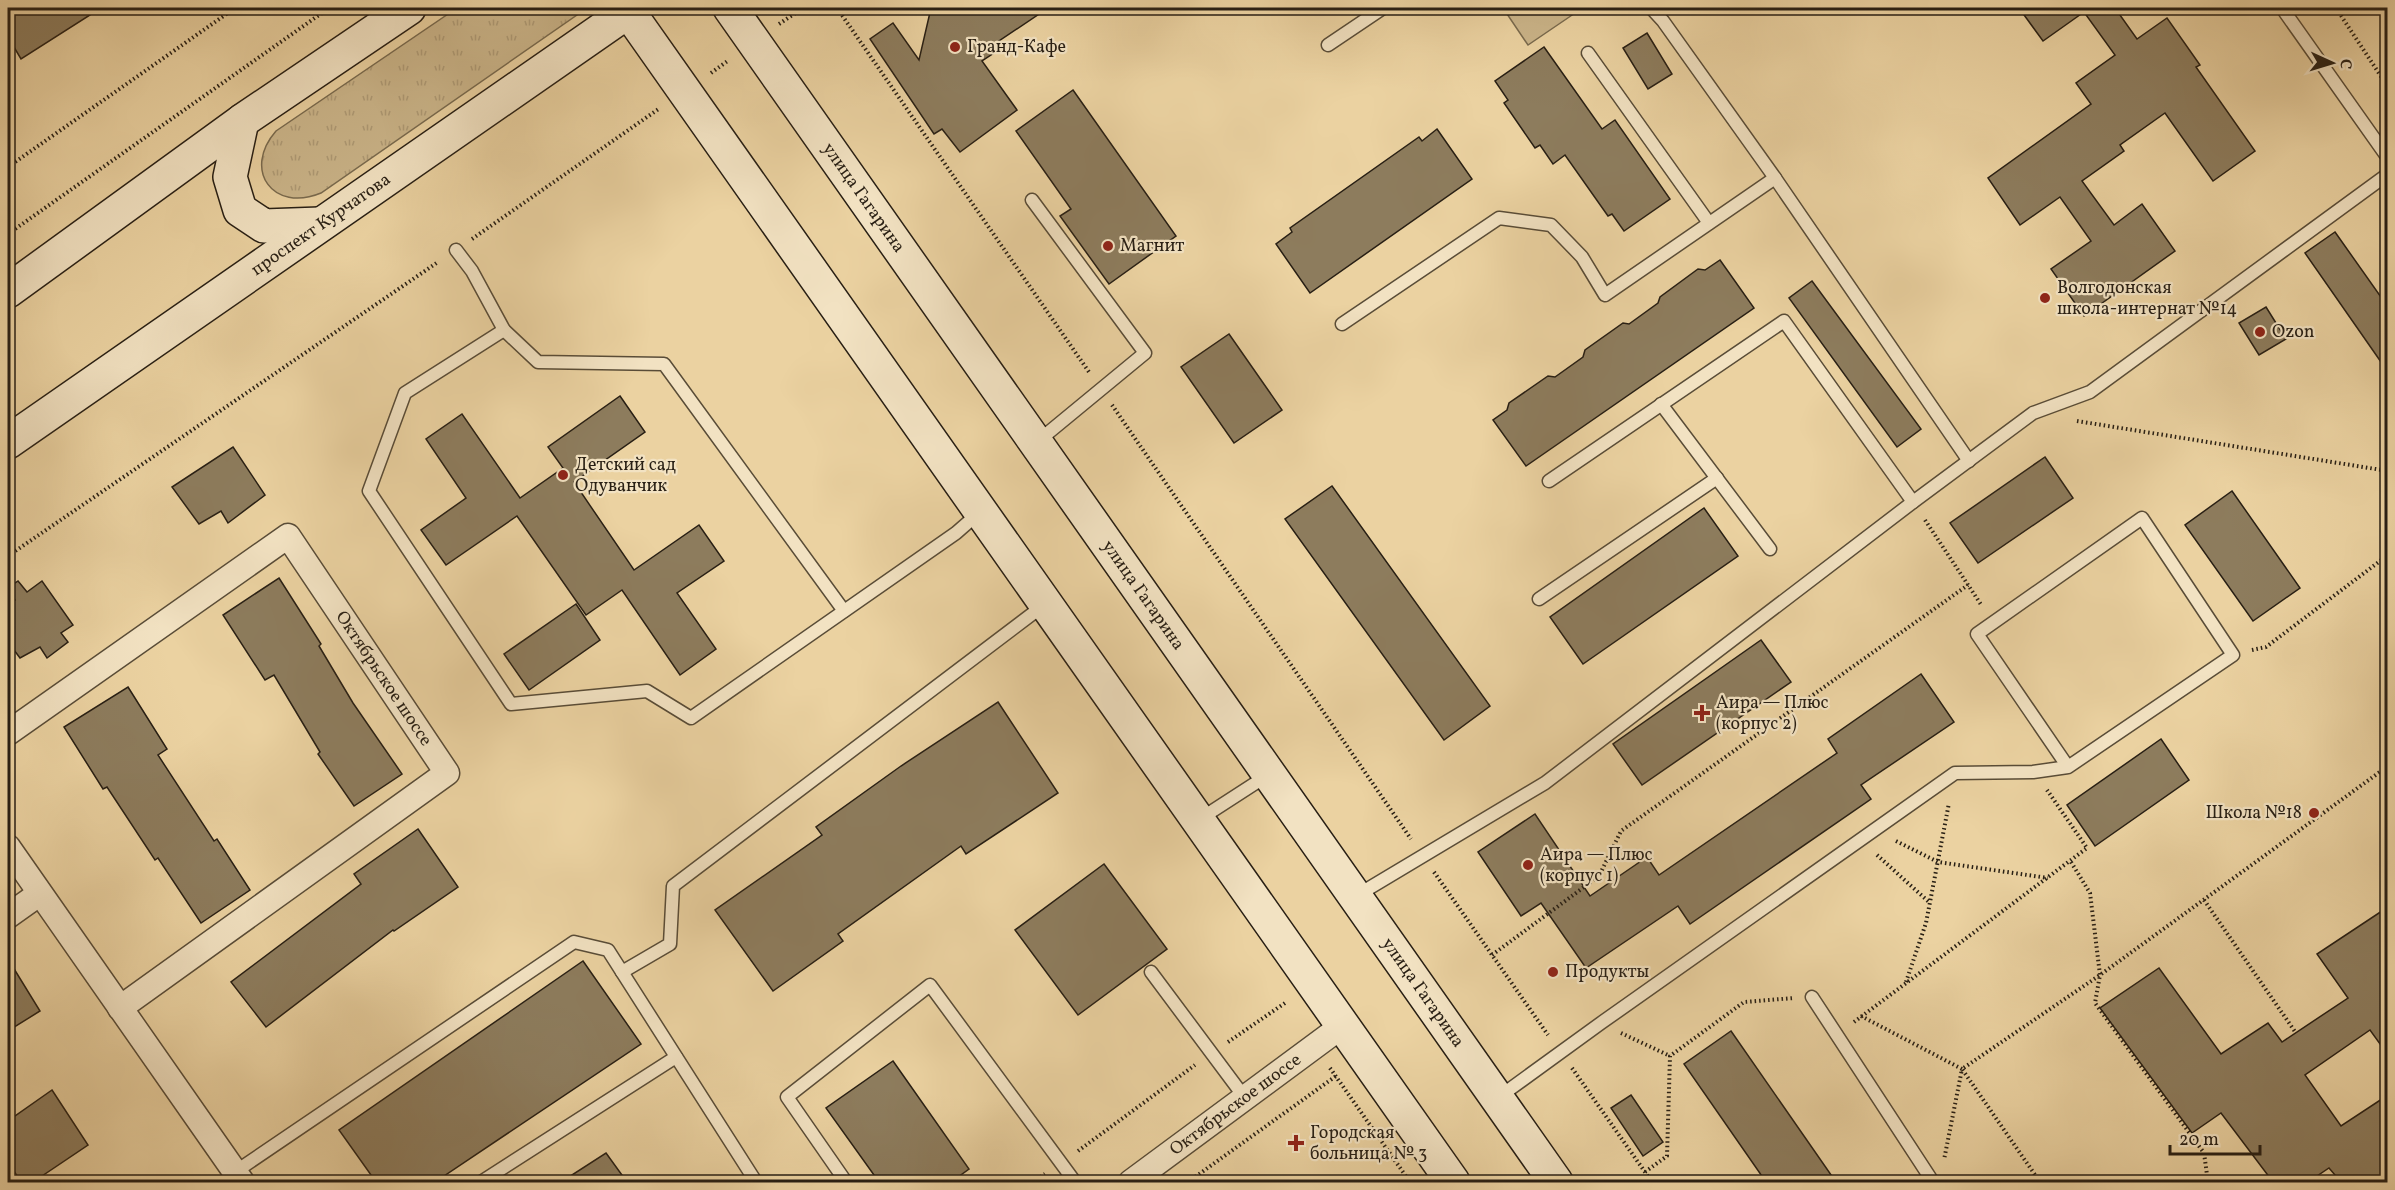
<svg xmlns="http://www.w3.org/2000/svg" width="2395" height="1190" viewBox="0 0 2395 1190" font-family="Vollkorn,serif">
	<style>
		.grass { fill: url(#grass-tufts); stroke: #796a4e; stroke-width: 1.5 }
		.green { fill: #cab489; stroke: #796a4e; stroke-width: 1.5 }
		.building { fill: #8d7c5d; stroke: #281f14; stroke-width: 1.5 }
		.lines { fill: none; stroke-linecap: round; stroke-linejoin: round }
		.lane-casing { stroke: #594c37; stroke-width: 15 }
		.street-casing { stroke: #594c37; stroke-width: 27 }
		.secondary-casing { stroke: #281f14; stroke-width: 36 }
		.path { stroke: #281f14; stroke-width: 4; stroke-dasharray: 1.5 3; stroke-linecap: butt }
		.lane { stroke: #f2e2c2; stroke-width: 12 }
		.street { stroke: #f2e2c2; stroke-width: 24 }
		.secondary { stroke: #f2e2c2; stroke-width: 33 }
		.poi-dot { fill: #8f2418; stroke: #f2e2c2; stroke-width: 2 }
		.labels { text-anchor: middle; dominant-baseline: central; stroke-width: 4.5; stroke-linejoin: round; paint-order: stroke }
		.poi-label { font-size: 18px; fill: #281f14; stroke: #f2e2c2; text-anchor: start }
		.street-label { font-size: 18px; fill: #281f14; stroke: #f2e2c2 }
	</style>
	<defs>
		<pattern id="grass-tufts" width="24" height="20" patternUnits="userSpaceOnUse" patternTransform="scale(1.5)"><rect width="24" height="20" fill="#cab489"/><path d="M3 7l-1-3M5 7V3M7 7l1-3M15 17l-1-3M17 17v-4M19 17l1-3" fill="none" stroke="#ae9a75"/></pattern>
	</defs>
	<rect width="100%" height="100%" fill="#ebd2a1"/>
	<filter id="stains"><feTurbulence type="fractalNoise" baseFrequency=".00333" numOctaves="4"/><feColorMatrix values="0 0 0 0 .2 0 0 0 0 .09 0 0 0 0 .02 0 0 0 .5 -.17"/></filter>
	<radialGradient id="worn" r=".72"><stop offset=".6" stop-color="#630" stop-opacity="0"/><stop offset="1" stop-color="#630" stop-opacity=".3"/></radialGradient>
	<path class="grass" d="M457,8h130l-266,185c-48,20 -79,-23 -45,-62z"/>
	<path class="green" d="M1503,8h77l1,1 -53,36z"/>
	<g class="building">
		<path d="M8,8h93l-80,51 -13,-22z"/>
		<path d="M931,8h117l-52,35 4,6 -18,12 35,49 -57,42 -18,-23 -8,5 -64,-95 23,-16 26,37z"/>
		<path d="M2019,8h96l22,31 30,-21 33,47 -4,2 59,84 -42,30 -48,-68 -45,32 4,6 -42,30 32,44 28,-21 33,47 -91,65 -33,-47 40,-28 -31,-44 -40,28 -32,-47 103,-74 -15,-21 39,-28 -31,-43 -41,29z"/>
		<path d="M1647,33l25,41 -24,15 -25,-41z"/>
		<path d="M1544,47l58,82 13,-9 55,79 -46,32 -12,-17 -4,2 -43,-61 -12,9 -13,-19 -5,3 -31,-45 4,-3 -13,-19z"/>
		<path d="M1073,90l103,146 -67,48 -49,-68 11,-7 -55,-78z"/>
		<path d="M1437,129l35,50 -162,114 -34,-49 16,-12 -2,-4 129,-91 3,4z"/>
		<path d="M2335,232l53,75v65l-83,-119z"/>
		<path d="M1720,260l34,48 -228,158 -33,-46 14,-10 2,-7 39,-27 7,1 28,-20 2,-7 38,-27 6,1 29,-21 2,-6 38,-28 7,1z"/>
		<path d="M1812,281l109,148 -24,18 -108,-149z"/>
		<path d="M2266,307l20,32 -27,16 -20,-32z"/>
		<path d="M1229,334l53,76 -48,33 -53,-76z"/>
		<path d="M620,396l25,36 -71,50 60,88 65,-45 25,36 -47,32 39,56 -36,26 -58,-85 -36,25 -69,-99 -71,49 -25,-35 45,-32 -40,-59 36,-25 58,84 43,-30 -15,-21z"/>
		<path d="M233,447l32,48 -37,28 -7,-12 -22,13 -27,-37z"/>
		<path d="M2045,457l28,41 -95,65 -28,-40z"/>
		<path d="M1332,486l158,220 -46,34 -159,-221z"/>
		<path d="M2232,491l68,97 -47,33 -68,-96z"/>
		<path d="M1704,508l34,48 -155,108 -33,-47z"/>
		<path d="M279,578l42,66 -2,2 34,57 49,71 -48,32 -36,-52 2,-2 -46,-77 -9,5 -42,-65z"/>
		<path d="M18,581l9,11 15,-11 31,44 -12,8 7,9 -21,16 -7,-11 -20,11 -12,-16v-36l7,-6 -7,-12z"/>
		<path d="M576,604l24,36 -71,50 -25,-36z"/>
		<path d="M1761,640l30,42 -149,103 -29,-41z"/>
		<path d="M1921,674l33,48 -93,63 10,14 -181,125 -12,-18 -92,62 -45,-65 -20,13 -43,-64 57,-38 55,82 57,-39 12,18 178,-122 -9,-14z"/>
		<path d="M128,687l39,62 -9,6 56,86 3,-2 33,51 -49,33 -43,-65 -3,2 -48,-73 -4,2 -39,-62z"/>
		<path d="M998,702l60,91 -92,61 -5,-8 -123,88 5,7 -70,50 -58,-81 107,-75 -6,-8 85,-61z"/>
		<path d="M2161,739l28,41 -94,66 -28,-41z"/>
		<path d="M418,829l40,58 -64,44 -1,-1 -127,97 -35,-45 130,-98 -7,-10z"/>
		<path d="M1104,864l63,85 -89,66 -63,-85z"/>
		<path d="M2388,907v148l-18,-25 -65,45 36,51 47,-31v87h-47l-12,-14 -21,14h-35l-52,-69 -29,20 -92,-125 59,-40 62,86 47,-31 14,19 66,-44 -31,-44z"/>
		<path d="M8,959l32,52 -32,20z"/>
		<path d="M583,961l58,83 -206,138h-59l-37,-52z"/>
		<path d="M1731,1031l105,151h-70l-82,-118z"/>
		<path d="M893,1061l76,108 -18,13h-72l-53,-74z"/>
		<path d="M52,1090l36,55 -55,37h-12l-13,-20v-41z"/>
		<path d="M1631,1095l32,47 -20,14 -32,-48z"/>
		<path d="M606,1153l21,29h-66z"/>
	</g>
	<g class="lines">
		<defs>
			<g id="lane">
				<path d="M1651,8l12,13 112,157 194,283"/>
				<path d="M2282,8l106,150"/>
				<path d="M1328,45l55,-37"/>
				<path d="M1588,53l121,170"/>
				<path d="M1032,200l113,153 -108,89"/>
				<path d="M456,250l16,21 32,59 -99,63 -36,98 142,213 136,-13 44,27 265,-185 24,-21"/>
				<path d="M1342,324l157,-106 52,7 31,32 23,38 170,-117"/>
				<path d="M504,330l34,32 126,2 180,247"/>
				<path d="M1661,404l109,145"/>
				<path d="M1549,481l235,-160 129,181"/>
				<path d="M1539,599l178,-121"/>
				<path d="M1200,819l68,-44"/>
				<path d="M1356,896l189,-113 368,-281 120,-89 57,-21 298,-218"/>
				<path d="M622,972l48,-28 3,-58 371,-281"/>
				<path d="M1151,972l94,126"/>
				<path d="M1812,997l121,185"/>
				<path d="M1499,1097l102,-74 354,-250 78,-1 35,-5 165,-112 -91,-137 -165,116 91,133"/>
				<path d="M235,1172l339,-230 34,8 148,232"/>
				<path d="M481,1182l195,-125"/>
				<path d="M846,1182l-59,-85 143,-112 145,197"/>
			</g>
			<g id="street">
				<path id="s1" d="M8,733l280,-197 159,237 -327,235"/>
				<path d="M8,847l234,335"/>
				<path d="M8,916l31,-22"/>
				<path id="s2" d="M1131,1182l211,-156"/>
			</g>
			<g id="secondary">
				<path id="s3" d="M730,8l826,1174"/>
				<path d="M628,11l825,1171"/>
				<path d="M242,121l-12,56 10,33 24,16 56,-2"/>
				<path d="M8,291l234,-170 167,-113"/>
				<path id="s4" d="M8,442l625,-434"/>
			</g>
		</defs>
		<use href="#lane" class="lane-casing"/>
		<use href="#street" class="street-casing"/>
		<use href="#secondary" class="secondary-casing"/>
		<g class="path">
			<path d="M837,8l252,364"/>
			<path d="M2336,8l52,79"/>
			<path d="M779,24l24,-16"/>
			<path d="M711,73l18,-13"/>
			<path d="M8,167l227,-159"/>
			<path d="M8,234l321,-226"/>
			<path d="M472,239l188,-131"/>
			<path d="M1112,405l299,434"/>
			<path d="M2077,421l311,50"/>
			<path d="M1925,520l57,86"/>
			<path d="M8,556l430,-294"/>
			<path d="M2252,650l14,-3 122,-92"/>
			<path d="M1896,841l42,21 110,16"/>
			<path d="M1877,855l53,48"/>
			<path d="M2071,862l19,31 10,82 -5,28 109,150 4,29"/>
			<path d="M1434,872l114,163"/>
			<path d="M2204,900l92,133"/>
			<path d="M1492,955l107,-79 22,-45 347,-246"/>
			<path d="M1906,982l20,-59 23,-120"/>
			<path d="M1861,1016l101,53 -18,91"/>
			<path d="M1854,1022l233,-174 -40,-58"/>
			<path d="M1621,1033l49,23"/>
			<path d="M1228,1042l57,-39"/>
			<path d="M1330,1068l80,114"/>
			<path d="M1572,1068l80,114"/>
			<path d="M1078,1151l117,-86"/>
			<path d="M1645,1172l22,-16 3,-100 74,-54 50,-4"/>
			<path d="M1033,1182l12,-8"/>
			<path d="M1188,1182l148,-106"/>
			<path d="M2040,1182l-78,-113 138,-94 288,-209"/>
		</g>
		<use href="#lane" class="lane"/>
		<use href="#street" class="street"/>
		<use href="#secondary" class="secondary"/>
	</g>
	<g class="poi-dot">
		<circle cx="955" cy="47" r="6"/>
		<circle cx="1108" cy="246" r="6"/>
		<circle cx="2045" cy="298" r="6"/>
		<circle cx="2260" cy="332" r="6"/>
		<circle cx="563" cy="475" r="6"/>
		<path d="M1699 704h6v6h6v6h-6v6h-6v-6h-6v-6h6z"/>
		<circle cx="2314" cy="813" r="6"/>
		<circle cx="1528" cy="865" r="6"/>
		<circle cx="1553" cy="972" r="6"/>
		<path d="M1293 1134h6v6h6v6h-6v6h-6v-6h-6v-6h6z"/>
	</g>
	<g class="labels">
		<g class="poi-label">
			<text x="967" y="47">Гранд-Кафе</text>
			<text x="1120" y="246">Магнит</text>
			<text x="2057" y="288">Волгодонская<tspan x="2057" dy="21">школа-интернат №14</tspan></text>
			<text x="2272" y="332">Ozon</text>
			<text x="575" y="465">Детский сад<tspan x="575" dy="21">Одуванчик</tspan></text>
			<text x="1716" y="703">Аира — Плюс<tspan x="1716" dy="21">(корпус 2)</tspan></text>
			<text x="2302" y="813" text-anchor="end">Школа №18</text>
			<text x="1540" y="855">Аира — Плюс<tspan x="1540" dy="21">(корпус 1)</tspan></text>
			<text x="1565" y="972">Продукты</text>
			<text x="1310" y="1133">Городская<tspan x="1310" dy="21">больница № 3</tspan></text>
		</g>
		<g class="street-label">
			<text stroke="none"><textPath href="#s3" startOffset="232">улица Гагарина</textPath></text>
			<text stroke="none"><textPath href="#s4" startOffset="381">проспект Курчатова</textPath></text>
			<text stroke="none"><textPath href="#s3" startOffset="718">улица Гагарина</textPath></text>
			<text stroke="none"><textPath href="#s1" startOffset="514">Октябрьское шоссе</textPath></text>
			<text stroke="none"><textPath href="#s3" startOffset="1204">улица Гагарина</textPath></text>
			<text stroke="none"><textPath href="#s2" startOffset="130">Октябрьское шоссе</textPath></text>
		</g>
	</g>
	<rect width="2395" height="1190" fill="none" stroke="#ebd2a1" stroke-width="30"/>
	<rect x="9" y="9" width="2377" height="1172" fill="none" stroke="#281f14" stroke-width="3"/>
	<rect x="15" y="15" width="2365" height="1160" fill="none" stroke="#281f14" stroke-width="1.5"/>
	<g transform="translate(2332 63) rotate(94)" stroke="#f2e2c2" stroke-width="4.5" paint-order="stroke">
	<path d="M0-4.5L10 22L0 15L-10 22Z" fill="#281f14"/>
	<text y="-9" font-size="16" font-weight="bold" text-anchor="middle" fill="#281f14">С</text>
	</g>
	<path d="M2170 1145v9h90v-9" fill="none" stroke="#281f14" stroke-width="3"/>
	<text x="2179" y="1145" font-size="18" fill="#281f14" stroke="#f2e2c2" stroke-width="4.5" paint-order="stroke">20 m</text>
	<rect width="100%" height="100%" filter="url(#stains)"/>
	<rect width="100%" height="100%" fill="url(#worn)"/>
</svg>
